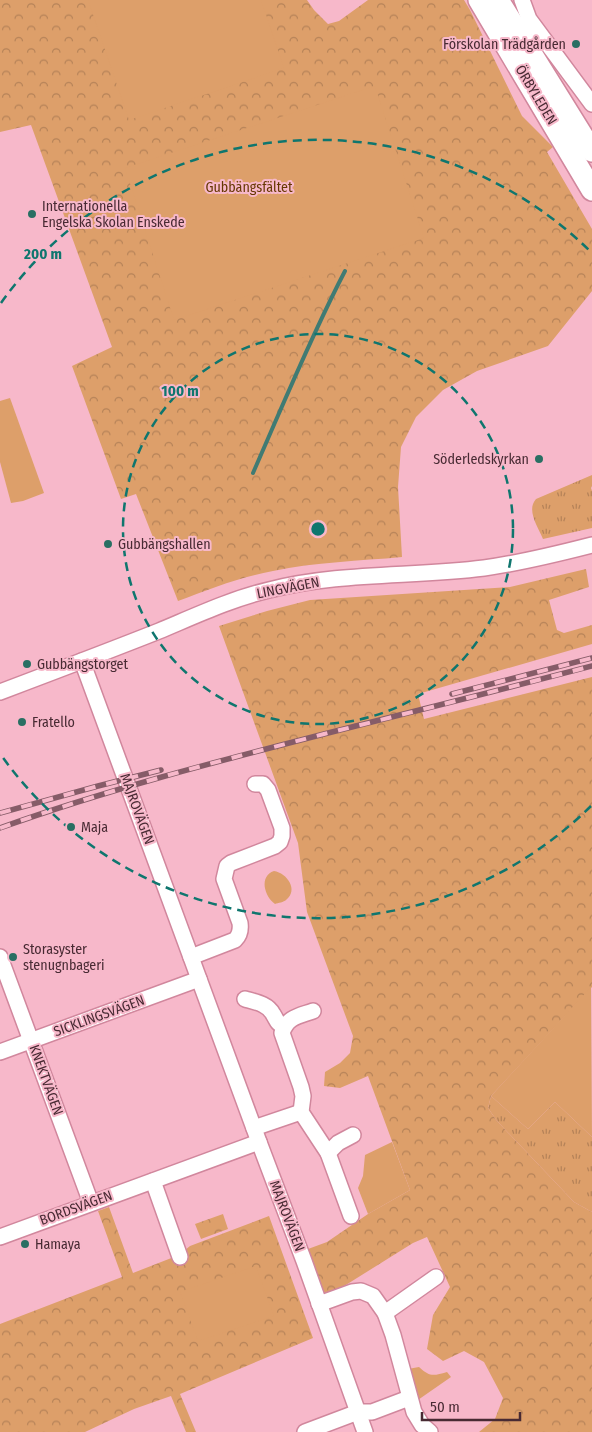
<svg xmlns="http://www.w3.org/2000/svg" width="592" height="1432" viewBox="0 0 592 1432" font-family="'Fira Sans Condensed',sans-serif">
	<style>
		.grass { fill: url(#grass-tufts) }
		.forest { fill: url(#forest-crowns) }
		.garden { fill: #dd9f6a }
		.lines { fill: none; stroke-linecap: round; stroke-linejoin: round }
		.stream { stroke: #407b73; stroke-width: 4 }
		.street-casing { stroke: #d1879d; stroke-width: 18 }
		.secondary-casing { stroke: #d1879d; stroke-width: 24 }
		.street { stroke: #fff; stroke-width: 15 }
		.secondary { stroke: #fff; stroke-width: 21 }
		.rail-casing { stroke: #865c68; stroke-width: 5.5 }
		.rail { stroke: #f7b8ca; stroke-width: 4; stroke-dasharray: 11; stroke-linecap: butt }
		.ring { fill: none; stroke: #0f766e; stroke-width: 2.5; stroke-dasharray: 9 6 }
		.poi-dot { fill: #296f63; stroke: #f7b8ca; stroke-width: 2 }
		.labels { text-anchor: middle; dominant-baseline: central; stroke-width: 4; stroke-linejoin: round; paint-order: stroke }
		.poi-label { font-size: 14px; fill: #482a33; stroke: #f7b8ca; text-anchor: start }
		.street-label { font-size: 14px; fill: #482a33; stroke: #f7b8ca }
		.park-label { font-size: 14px; fill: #663803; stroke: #f7b8ca }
		.centre { fill: #0f766e; stroke: #f7b8ca; stroke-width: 2.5 }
		.ring-label { font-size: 15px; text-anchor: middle; font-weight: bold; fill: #0f766e; stroke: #f7b8ca; stroke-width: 4; stroke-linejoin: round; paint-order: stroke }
	</style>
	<defs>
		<pattern id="grass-tufts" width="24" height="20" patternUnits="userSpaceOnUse" patternTransform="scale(1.25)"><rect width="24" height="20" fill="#dd9f6a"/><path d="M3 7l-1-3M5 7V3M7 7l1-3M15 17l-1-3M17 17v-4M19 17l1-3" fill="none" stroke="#b58258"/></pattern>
		<pattern id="forest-crowns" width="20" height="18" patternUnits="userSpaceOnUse" patternTransform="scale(1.25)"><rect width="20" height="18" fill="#dd9f6a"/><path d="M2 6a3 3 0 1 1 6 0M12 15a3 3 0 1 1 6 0" fill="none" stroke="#b58258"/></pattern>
	</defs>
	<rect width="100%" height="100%" fill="#f7b8ca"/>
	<g class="grass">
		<path d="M592,475v11l-1,2 1,3v37l-49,11c-5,-12 -17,-29 -7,-40z"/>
		<path d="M491,1096l37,33 27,-27 37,35v75l-18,-10 -77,-81 -9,-13z"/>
	</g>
	<g class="forest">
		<path d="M0,0h307l7,10 14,14 11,-3 29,-21h96l6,10 52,106 31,31 -6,5 45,77v62l-44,55 -71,25 -34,19 -27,27 -15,30 -3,40 4,70c-42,4 -87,5 -129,14 -33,6 -64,18 -95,30l-42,-107 -15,5 -49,-133 40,-19 -81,-222 -31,7z"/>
		<path d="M586,569l3,18 -40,13 8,30 7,3 28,-8v19l-174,50 6,25 168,-42v310l-101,109 -3,12 9,13 77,81 18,10v220h-113l16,-13 8,-21 -19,-36 -20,-11 -21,10 -16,-12 6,-34 17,-28 -23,-50 -14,6 -88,55 -17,-49 19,-7 41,-28 42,-24 -42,-114 -28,12 -16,-2 1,-14 15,-9 10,-10 3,-17 -46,-124 -9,-69 -79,-217 48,-15 43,-11 200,-13z"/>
		<path d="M109,1207l24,66 46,-18 11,-9 79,-30 44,122 -133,56 16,38h-10l-15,-36 -37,13 -49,23h-85v-108l122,-47 -24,-66z"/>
		<path d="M223,1214l5,15 -27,10 -6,-15z"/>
	</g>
	<g class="garden">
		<path d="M88,0h173l23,68 -155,52z"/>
		<path d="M375,86l49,152 -250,82 -49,-152z"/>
		<path d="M10,398l34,95 -21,8 -12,2 -11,-41v-61z"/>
		<path d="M274,871c13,2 25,19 12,29 -2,2 -8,3 -11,4 -11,-8 -16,-28 -1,-33z"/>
		<path d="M591,987l1,150 -37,-35 -27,27 -37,-33z"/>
		<path d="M392,1142l18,48 -42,24 -10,-26 5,-12 2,-21z"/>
		<path d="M256,1266l18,50 -76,25 -18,-49z"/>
		<path d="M419,1367c11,10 14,9 28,5l4,5 -36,25 -7,-33z"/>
	</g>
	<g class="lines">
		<path class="stream" d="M253,473c30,-68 58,-137 92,-202"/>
		<defs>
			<g id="street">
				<path d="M522,0l7,19 63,85"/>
				<path d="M82,661l177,481 45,119 61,171"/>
				<path d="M0,692c53,-20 106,-40 159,-61 36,-15 72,-32 110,-41 70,-18 144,-13 215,-22 36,-5 73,-14 108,-23"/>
				<path d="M0,957l91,246"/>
				<path d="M191,957l44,-17c5,-5 6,-10 5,-17l-16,-44 3,-13 4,-3 44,-17 5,-4 2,-6v-8l-14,-38 -5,-6h-8"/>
				<path d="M245,999c11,3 23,5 28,15 5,8 3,8 11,13"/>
				<path d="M313,1011c-14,5 -26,6 -31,22l19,54 2,9 -2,16 27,41 23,63"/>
				<path d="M0,1052l199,-73"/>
				<path d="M254,1128l47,-16"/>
				<path d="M328,1153l10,-10 15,-8"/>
				<path d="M153,1181l27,76"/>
				<path d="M0,1237l259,-95"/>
				<path d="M319,1304l33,-12 9,-1 12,5 12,17 8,22 21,77 8,13 8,7"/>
				<path d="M385,1313l51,-36"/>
				<path d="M305,1432l53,-20h14l37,-14"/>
			</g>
			<g id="secondary">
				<path d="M479,0l113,190"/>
				<path d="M498,0l94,151"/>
			</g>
		</defs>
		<use href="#street" class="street-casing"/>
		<use href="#secondary" class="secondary-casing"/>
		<use href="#street" class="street"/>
		<use href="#secondary" class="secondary"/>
		<defs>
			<g id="rail">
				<path d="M452,694l140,-36"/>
				<path d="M0,813l98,-27 63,-16"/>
				<path d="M0,828c106,-38 215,-66 324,-94 89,-22 179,-45 268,-68"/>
			</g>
		</defs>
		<use href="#rail" class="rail-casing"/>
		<use href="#rail" class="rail"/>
	</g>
	<g class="ring">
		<circle cx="318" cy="529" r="195"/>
		<path d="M591 806A389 389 0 0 1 1 755M1 303A389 389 0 0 1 591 252"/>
	</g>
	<g class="poi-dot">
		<circle cx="576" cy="44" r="5"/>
		<circle cx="32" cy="214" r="5"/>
		<circle cx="539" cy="459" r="5"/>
		<circle cx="108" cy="544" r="5"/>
		<circle cx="27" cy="664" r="5"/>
		<circle cx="22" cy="722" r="5"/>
		<circle cx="71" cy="827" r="5"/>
		<circle cx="13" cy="957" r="5"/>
		<circle cx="25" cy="1244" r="5"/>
	</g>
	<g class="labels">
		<g class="poi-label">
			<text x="566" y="44" text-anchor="end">Förskolan Trädgården</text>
			<text x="42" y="206">Internationella<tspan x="42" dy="16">Engelska Skolan Enskede</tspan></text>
			<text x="529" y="459" text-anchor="end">Söderledskyrkan</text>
			<text x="118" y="544">Gubbängshallen</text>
			<text x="37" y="664">Gubbängstorget</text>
			<text x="32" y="722">Fratello</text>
			<text x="81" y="827">Maja</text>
			<text x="23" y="949">Storasyster<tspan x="23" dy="16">stenugnbageri</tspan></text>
			<text x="35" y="1244">Hamaya</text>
		</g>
		<g class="street-label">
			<text transform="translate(536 95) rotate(59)">ÖRBYLEDEN</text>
			<text transform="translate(288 588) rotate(-11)">LINGVÄGEN</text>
			<text transform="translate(137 809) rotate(70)">MAJROVÄGEN</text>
			<text transform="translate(99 1016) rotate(-20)">SICKLINGSVÄGEN</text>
			<text transform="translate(46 1080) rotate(70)">KNEKTVÄGEN</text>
			<text transform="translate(76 1208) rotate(-20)">BORDSVÄGEN</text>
			<text transform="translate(287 1216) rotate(69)">MAJROVÄGEN</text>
		</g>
		<g class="park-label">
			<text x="249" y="187">Gubbängsfältet</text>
		</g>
	</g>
	<circle cx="318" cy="529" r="8" class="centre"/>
	<g class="ring-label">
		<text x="43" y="259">200 m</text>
		<text x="180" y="396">100 m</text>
	</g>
	<path d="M422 1412v8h98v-8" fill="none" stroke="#482a33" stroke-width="2.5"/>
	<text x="430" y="1412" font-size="15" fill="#482a33" stroke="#f7b8ca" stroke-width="4" paint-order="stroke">50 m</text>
</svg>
